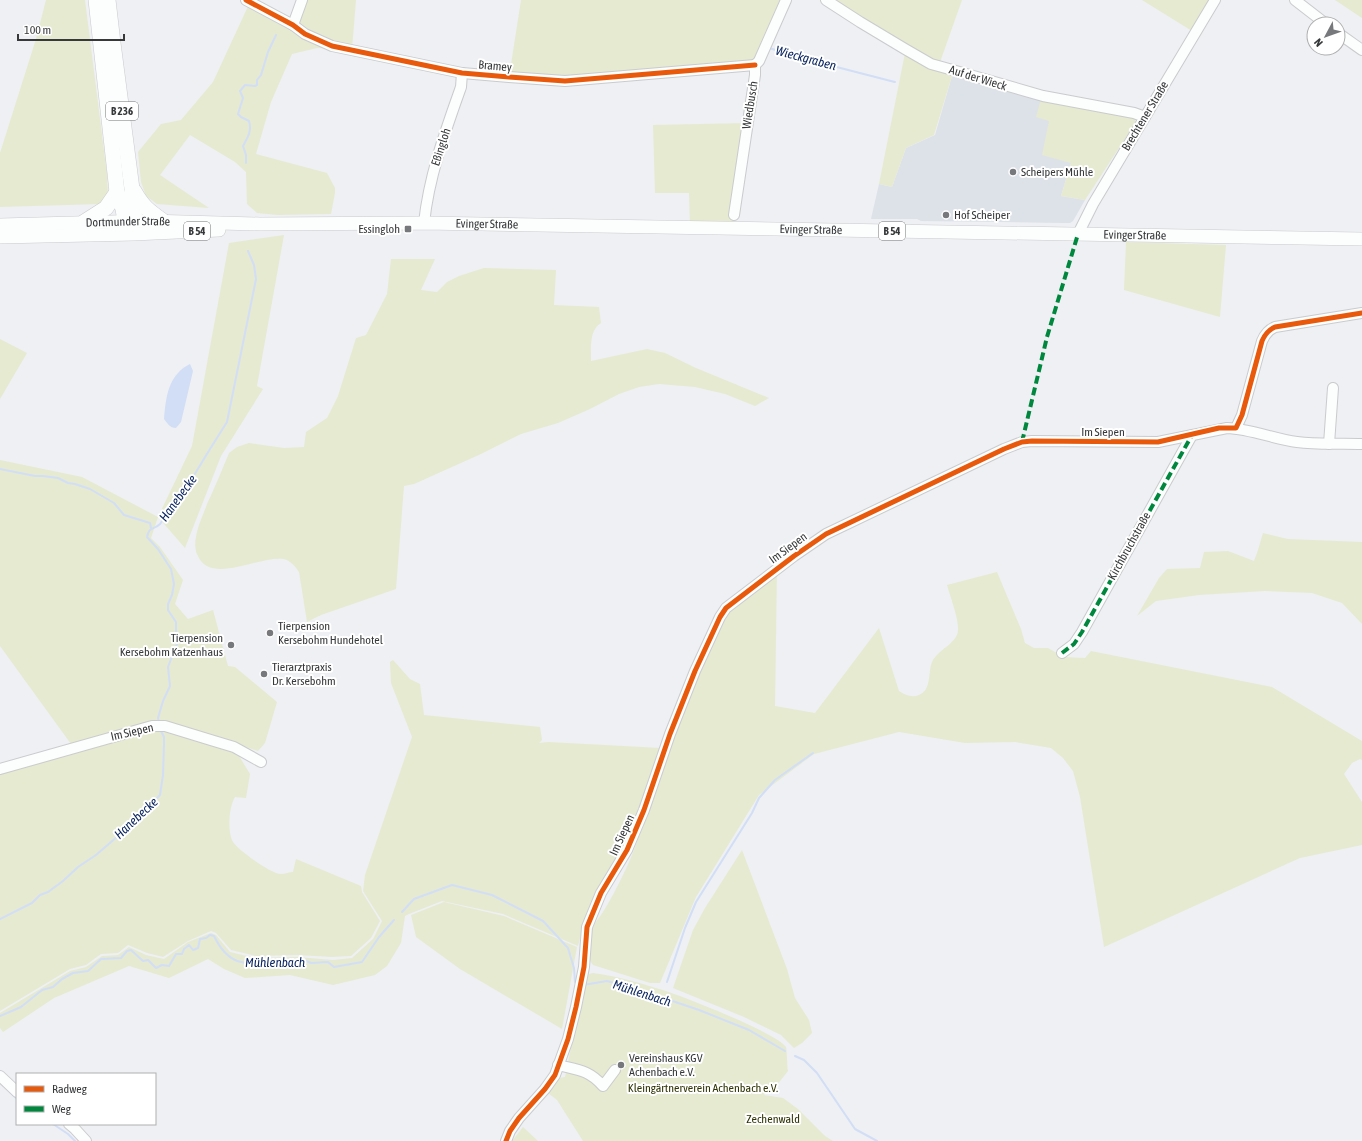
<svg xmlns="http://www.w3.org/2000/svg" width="1362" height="1141" viewBox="0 0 1362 1141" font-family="'Asap Condensed',sans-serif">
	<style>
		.built { fill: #dde2e9 }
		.green { fill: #e6ead1 }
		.water { fill: #d2def6 }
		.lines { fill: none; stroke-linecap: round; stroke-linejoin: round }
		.stream { stroke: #d2def6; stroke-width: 2 }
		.minor-casing { stroke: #cacbcd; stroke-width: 12 }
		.major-casing { stroke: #cacbcd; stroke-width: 14 }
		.highway-casing { stroke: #cacbcd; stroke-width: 16 }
		.minor { stroke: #fcfdfd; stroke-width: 10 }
		.major { stroke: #fcfdfd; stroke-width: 13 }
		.highway { stroke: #fcfdfd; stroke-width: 15 }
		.quiet { stroke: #00873e; stroke-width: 4; stroke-dasharray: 8 4; stroke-linecap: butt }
		.cycleway-casing { stroke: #fff; stroke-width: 8 }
		.cycleway { stroke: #e8590c; stroke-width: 5 }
		.poi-dot { fill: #77787b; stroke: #fff; stroke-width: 1.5 }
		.labels { text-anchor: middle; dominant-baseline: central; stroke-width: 4; stroke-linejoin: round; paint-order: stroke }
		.shield { fill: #fff; stroke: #737475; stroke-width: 1 }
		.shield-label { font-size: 11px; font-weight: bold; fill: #37383a }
		.street-label { font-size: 12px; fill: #37383a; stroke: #fff }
		.poi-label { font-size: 12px; fill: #37383a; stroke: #fff; text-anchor: start }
		.park-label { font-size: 12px; fill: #2f3303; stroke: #fff }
		.water-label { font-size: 13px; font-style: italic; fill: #0d2762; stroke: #fff }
	</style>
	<rect width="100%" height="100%" fill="#eef0f3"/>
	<path class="built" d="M952,76l47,14 42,9 8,22 22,42 -10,33 24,4 -12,21 -3,2h-6l-143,-2 -4,-2h-46l8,-35 13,3 14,-39 29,-13z"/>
	<g class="green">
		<path d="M46,0h39l22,174 1,24 -7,6 -101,3v-54l36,-114z"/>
		<path d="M302,0h54l-4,49 -35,-1 -25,6 -21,48 -15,52 71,19 8,15v5l-4,21 -54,1 -20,-2 -10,-9 -1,-32 -11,-10 -45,-27 -30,40 49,33 -52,-4 -11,-8 -5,-14 -3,-30 23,-28 20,-4 32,-38 37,-80 43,23z"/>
		<path d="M521,0h265l-27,61 -194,20 -56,-4z"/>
		<path d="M826,0h136l-23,65z"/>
		<path d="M1142,0h71l-21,31z"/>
		<path d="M1335,0h27v18z"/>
		<path d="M905,53l31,17 16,6 -18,59 -28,13 -14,39 -13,-3z"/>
		<path d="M1041,99l91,17 3,3 1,3 -51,78 -24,-4 10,-33 -29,-8 7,-34 -13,-4z"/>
		<path d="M747,123l-13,103 -44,1 -1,-34h-34l-2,-68z"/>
		<path d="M284,235l-27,151 6,3 -42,67 -36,92 -27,-31 -7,21 9,9 23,33 -8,24 13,15 25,-9 15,56 7,1 42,35 -12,41 -7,8 -86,-27 -101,20 -71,-98v-186l82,17 76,40 34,-71 37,-203z"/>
		<path d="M1126,242l100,3 -6,72 -96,-27z"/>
		<path d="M391,259h44l-14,31 16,2 10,-10 12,-6 25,-8 72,2 -2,35 45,2 2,16c-12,7 -10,25 -10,38l56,-12 18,4 31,15 73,30 -14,8 -30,-12 -30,-7 -36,-3 -20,3 -20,7 -29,15 -32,14 -37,11 -40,20 -67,30 -10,2 -8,103 -75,26 -14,7 -8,-50c-4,-6 -9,-12 -16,-13 -25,-3 -72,26 -85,-3 -4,-7 -3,-16 -1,-24 2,-9 7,-19 10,-28 8,-17 15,-34 22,-51l8,-6 12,-4 35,5 20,-1 2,-15 21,-14 11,-22 18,-58 10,-3 21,-41z"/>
		<path d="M0,339l27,14 -27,46z"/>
		<path d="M1263,533l25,6 74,3v82l-20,-21 -30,-10 -47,-2 -66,4 -43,6 -19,15 22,-38 8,-9 33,-1 4,-16 24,-1 26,10 4,-11z"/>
		<path d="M777,570l-2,136 40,7 64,-85 20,63c6,4 13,7 20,4 14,-6 8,-25 14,-35 7,-11 25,-18 25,-30 1,-11 -8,-34 -11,-45l50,-13 24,57 4,14 9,5h14l16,9 21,1 6,-7 181,36 90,54v19l-2,-1 -8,4 -8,11 18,28v43l-62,13 -196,89 -24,-150 -7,-26 -10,-13 -12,-10 -36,-6 -50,1 -66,-11 -85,22 -55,41 -63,102 -36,86h-10l-57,-18c-8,-9 -3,-27 0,-38 2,-5 7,-10 10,-15 7,-11 13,-23 19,-35 9,-17 15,-36 22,-53 10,-25 20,-50 24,-76l53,-129z"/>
		<path d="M393,660l17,19 10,5 4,31 116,12 2,13 -3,3 9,-1 113,6 -20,65 -17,32 -4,-3 3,6 -39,75 -6,23 -75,-32 -61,-13 -33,13 -4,2 -4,27 -14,23 -12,9 -42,10 -43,-10 -45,3 -21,-9 -16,-10 -39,19 -40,-12 -75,32 -51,34 -3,-4v-15l70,-42 16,-4 16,-11 16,-1 11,-8 17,8 18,4 24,-17 23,-9 5,2 14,17 25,6 42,-1 36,3 19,-2 21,-19 9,-18 -19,-30 2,-16 47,-138 -21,-54 -1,-21z"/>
		<path d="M156,729l12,1 68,21 14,23 -4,24 -11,-1c-6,9 -8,35 -2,45 5,8 38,32 48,32 4,0 8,-2 12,-2l3,-13 65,27 1,6 18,29 -9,17 -20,18 -19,1 -35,-2 -41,1 -25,-6 -15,-17 -5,-2 -23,10 -25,16 -16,-4 -19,-8 -10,8 -17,1 -15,11 -16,4 -70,42v-237l56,-17z"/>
		<path d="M742,850l45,119 8,29 14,22 3,13 -10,10 -8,5 -13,-13 -37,-18 -71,-29 20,-58 12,-22z"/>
		<path d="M444,902l60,14 73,31 -15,82 -102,-60 -44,-32 -5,-22z"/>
		<path d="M593,973c22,3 45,9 66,16 19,5 120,45 127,58 1,3 1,20 2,24l-11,14 -6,1 -7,9 19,3 15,11 27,27 8,5h-250l-26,-41 -9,-7 11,-15 6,-1 19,-93 5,-10z"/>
		<path d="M523,1127l15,14h-26z"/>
	</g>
	<path class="water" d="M190,364l3,7 -12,51 -5,6c-6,0 -9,-5 -12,-9 2,-22 4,-44 26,-55z"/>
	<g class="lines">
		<g class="stream">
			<path d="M769,48c41,13 84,23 126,34"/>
			<path d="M246,163v-8l-3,-9c5,-9 9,-15 6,-25l-8,-4 -3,-3 5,-16 -3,-7 5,-6 10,1 2,-1v-5l4,-5 7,-23 8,-17"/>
			<path d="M0,469l35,7h8l15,2 10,5 7,1 15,5 24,14 10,12 26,8 1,5"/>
			<path d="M159,723l-1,-5 5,-17 7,-15 -2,-19 10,-26 -2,-9v-10l-8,-12v-6l4,-9 2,-11 -3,-15 -13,-20 -11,-12c2,-11 7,-7 13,-13 7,-8 7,-22 19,-24l31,-51 17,-27 29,-143 -2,-14 -6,-14"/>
			<path d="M402,912l12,-13 38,-14 40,10 51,26 25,27 6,20 1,14 2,1"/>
			<path d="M0,919l32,-16 8,-8 8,-3 15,-11 15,-14 18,-12 37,-32 27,-28 3,-20 1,-31v-7l-4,-8"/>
			<path d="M667,982l18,-54 11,-26 56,-89 7,-15 16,-18 38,-27"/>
			<path d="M583,985l24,-4 30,8 62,21 50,20 36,21"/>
			<path d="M0,1016l21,-9 21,-17 11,-3 9,-8 11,-6 15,-2 13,-12 20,-1 6,-7 4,-1 12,11 5,-1 8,8 6,-3 7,1 7,-12h6l2,-5 5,-4 4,5 5,-2 2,-9 6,-1 4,-3 4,1c18,37 39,26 73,25l6,2 5,-3h6l7,3 17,-1 6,5 28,-5 17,-25 15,-17"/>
			<path d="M795,1056l9,4 13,13 38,56 22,12"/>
			<path d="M8,1090l9,9"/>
			<path d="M53,1124l15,10 7,7"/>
		</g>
		<defs>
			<g id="minor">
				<path d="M246,0l47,25 12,9 27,12 130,27 47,4 56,4 190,-16"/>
				<path d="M826,0l34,22 45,27 26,15 11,3 101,29 91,17 11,4"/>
				<path d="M1295,0l31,24"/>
				<path d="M293,25l9,-25"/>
				<path d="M1338,33l24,17"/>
				<path d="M734,215l21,-140v-10l4,-4 27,-61"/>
				<path d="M424,223c5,-47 21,-91 37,-136l1,-14"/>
				<path d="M1078,234l15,-30 122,-204"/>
				<path d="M1236,428l6,-13 20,-74c3,-7 6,-11 13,-14l87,-14"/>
				<path d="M1329,444l4,-56"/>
				<path d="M1062,653l12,-9 8,-12 110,-197"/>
				<path d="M0,769l152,-43h13l49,15 20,6 27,15"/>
				<path d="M558,1065c20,5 31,5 45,21l12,-16"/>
				<path d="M0,1076l17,16"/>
				<path d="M69,1124l6,5 11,12"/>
				<path d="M506,1141l4,-10 9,-13 26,-29 10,-14 13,-36 8,-32 8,-40 3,-40 14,-34 26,-43 17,-40 26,-76 25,-63 25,-54 6,-9 68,-52 32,-22 178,-85 18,-7 10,-1 126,1 69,-14c24,1 47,11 70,14 22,3 43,1 65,2"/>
			</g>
			<g id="major">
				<path id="s1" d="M0,225l148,-4 112,3 164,-1 938,16"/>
				<path d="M0,237l134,-3 85,-4"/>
			</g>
			<g id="highway">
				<path d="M96,0l21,192 6,17 2,12"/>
				<path d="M108,0l5,43 19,146 3,32"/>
				<path d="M134,191c9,16 15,20 29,30"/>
				<path d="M84,222l22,-14 11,-16"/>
			</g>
		</defs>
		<use href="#minor" class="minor-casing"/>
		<use href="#major" class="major-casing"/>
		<use href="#highway" class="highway-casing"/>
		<use href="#minor" class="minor"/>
		<use href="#major" class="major"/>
		<use href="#highway" class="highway"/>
		<g class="quiet">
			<path d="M1022,442l25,-105 31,-103"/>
			<path d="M1062,653l12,-9 8,-12 110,-197"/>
		</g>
		<defs>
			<g id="cycleway">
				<path d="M246,0l47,25 12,9 27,12 130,27 47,4 56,4 190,-16"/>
				<path d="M506,1141l4,-10 9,-13 26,-29 10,-14 13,-36 8,-32 8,-40 3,-40 14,-34 26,-43 17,-40 26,-76 25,-63 25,-54 6,-9 68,-52 32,-22 178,-85 18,-7 10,-1 126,1 61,-14h17l6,-13 20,-74c3,-7 6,-11 13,-14l87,-14"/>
			</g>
		</defs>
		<use href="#cycleway" class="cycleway-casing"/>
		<use href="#cycleway" class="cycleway"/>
	</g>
	<g class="poi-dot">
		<circle cx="1013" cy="172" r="4"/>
		<circle cx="946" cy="215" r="4"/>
		<rect x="404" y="225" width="8" height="8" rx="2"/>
		<circle cx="270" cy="633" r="4"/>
		<circle cx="231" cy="645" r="4"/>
		<circle cx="264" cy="674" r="4"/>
		<circle cx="621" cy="1065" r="4"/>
	</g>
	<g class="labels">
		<g class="shield">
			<rect x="106" y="102" width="32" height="18" rx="3"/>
			<rect x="184" y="222" width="26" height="18" rx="3"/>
			<rect x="879" y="222" width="26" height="18" rx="3"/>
		</g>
		<g class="shield-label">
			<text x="122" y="111">B 236</text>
			<text x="197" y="231">B 54</text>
			<text x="892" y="231">B 54</text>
		</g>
		<g class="street-label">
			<text transform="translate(495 66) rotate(5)">Bramey</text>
			<text transform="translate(978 78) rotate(17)">Auf der Wieck</text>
			<text transform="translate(750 105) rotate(-81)">Wiedbusch</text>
			<text transform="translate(1145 116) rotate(-59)">Brechtener Straße</text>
			<text transform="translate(441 147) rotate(-72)">Eßingloh</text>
			<text stroke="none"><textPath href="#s1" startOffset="128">Dortmunder Straße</textPath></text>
			<text stroke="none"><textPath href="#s1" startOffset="487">Evinger Straße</textPath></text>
			<text stroke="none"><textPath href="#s1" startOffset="811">Evinger Straße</textPath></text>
			<text stroke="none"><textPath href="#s1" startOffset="1135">Evinger Straße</textPath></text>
			<text x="1103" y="432">Im Siepen</text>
			<text transform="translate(1129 546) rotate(-61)">Kirchbruchstraße</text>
			<text transform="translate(788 548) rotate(-36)">Im Siepen</text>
			<text transform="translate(132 732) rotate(-13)">Im Siepen</text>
			<text transform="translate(622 835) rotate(-65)">Im Siepen</text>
		</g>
		<g class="poi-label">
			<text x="1021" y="172">Scheipers Mühle</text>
			<text x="954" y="215">Hof Scheiper</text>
			<text x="400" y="229" text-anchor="end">Essingloh</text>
			<text x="278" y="626">Tierpension<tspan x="278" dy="14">Kersebohm Hundehotel</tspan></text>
			<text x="223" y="638" text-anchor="end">Tierpension<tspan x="223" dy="14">Kersebohm Katzenhaus</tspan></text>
			<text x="272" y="667">Tierarztpraxis<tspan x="272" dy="14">Dr. Kersebohm</tspan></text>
			<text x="629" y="1058">Vereinshaus KGV<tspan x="629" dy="14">Achenbach e.V.</tspan></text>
		</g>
		<g class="park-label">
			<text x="703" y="1088">Kleingärtnerverein Achenbach e.V.</text>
			<text x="773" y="1119">Zechenwald</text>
		</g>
		<g class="water-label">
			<text transform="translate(806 58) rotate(15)">Wieckgraben</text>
			<text transform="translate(178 498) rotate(-54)">Hanebecke</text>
			<text transform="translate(136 818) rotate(-43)">Hanebecke</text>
			<text x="275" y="962">Mühlenbach</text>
			<text transform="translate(642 993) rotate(18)">Mühlenbach</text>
		</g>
	</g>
	<rect x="16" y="1073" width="140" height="52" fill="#ffffff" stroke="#afafb0"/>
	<rect x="24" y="1086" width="20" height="6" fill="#e8590c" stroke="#afafb0"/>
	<text x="52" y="1093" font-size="12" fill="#37383a">Radweg</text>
	<rect x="24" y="1106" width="20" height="6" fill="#00873e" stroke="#afafb0"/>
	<text x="52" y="1113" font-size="12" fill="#37383a">Weg</text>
	<g transform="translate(1326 36) rotate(229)"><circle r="19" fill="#ffffff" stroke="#afafb0"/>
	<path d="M0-3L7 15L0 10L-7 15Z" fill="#77787b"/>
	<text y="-6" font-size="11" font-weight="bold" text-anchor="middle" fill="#37383a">N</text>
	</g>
	<path d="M18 34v6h106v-6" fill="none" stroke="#37383a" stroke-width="2"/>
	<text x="24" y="34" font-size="12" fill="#37383a" stroke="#ffffff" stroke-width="3" paint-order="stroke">100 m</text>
</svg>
